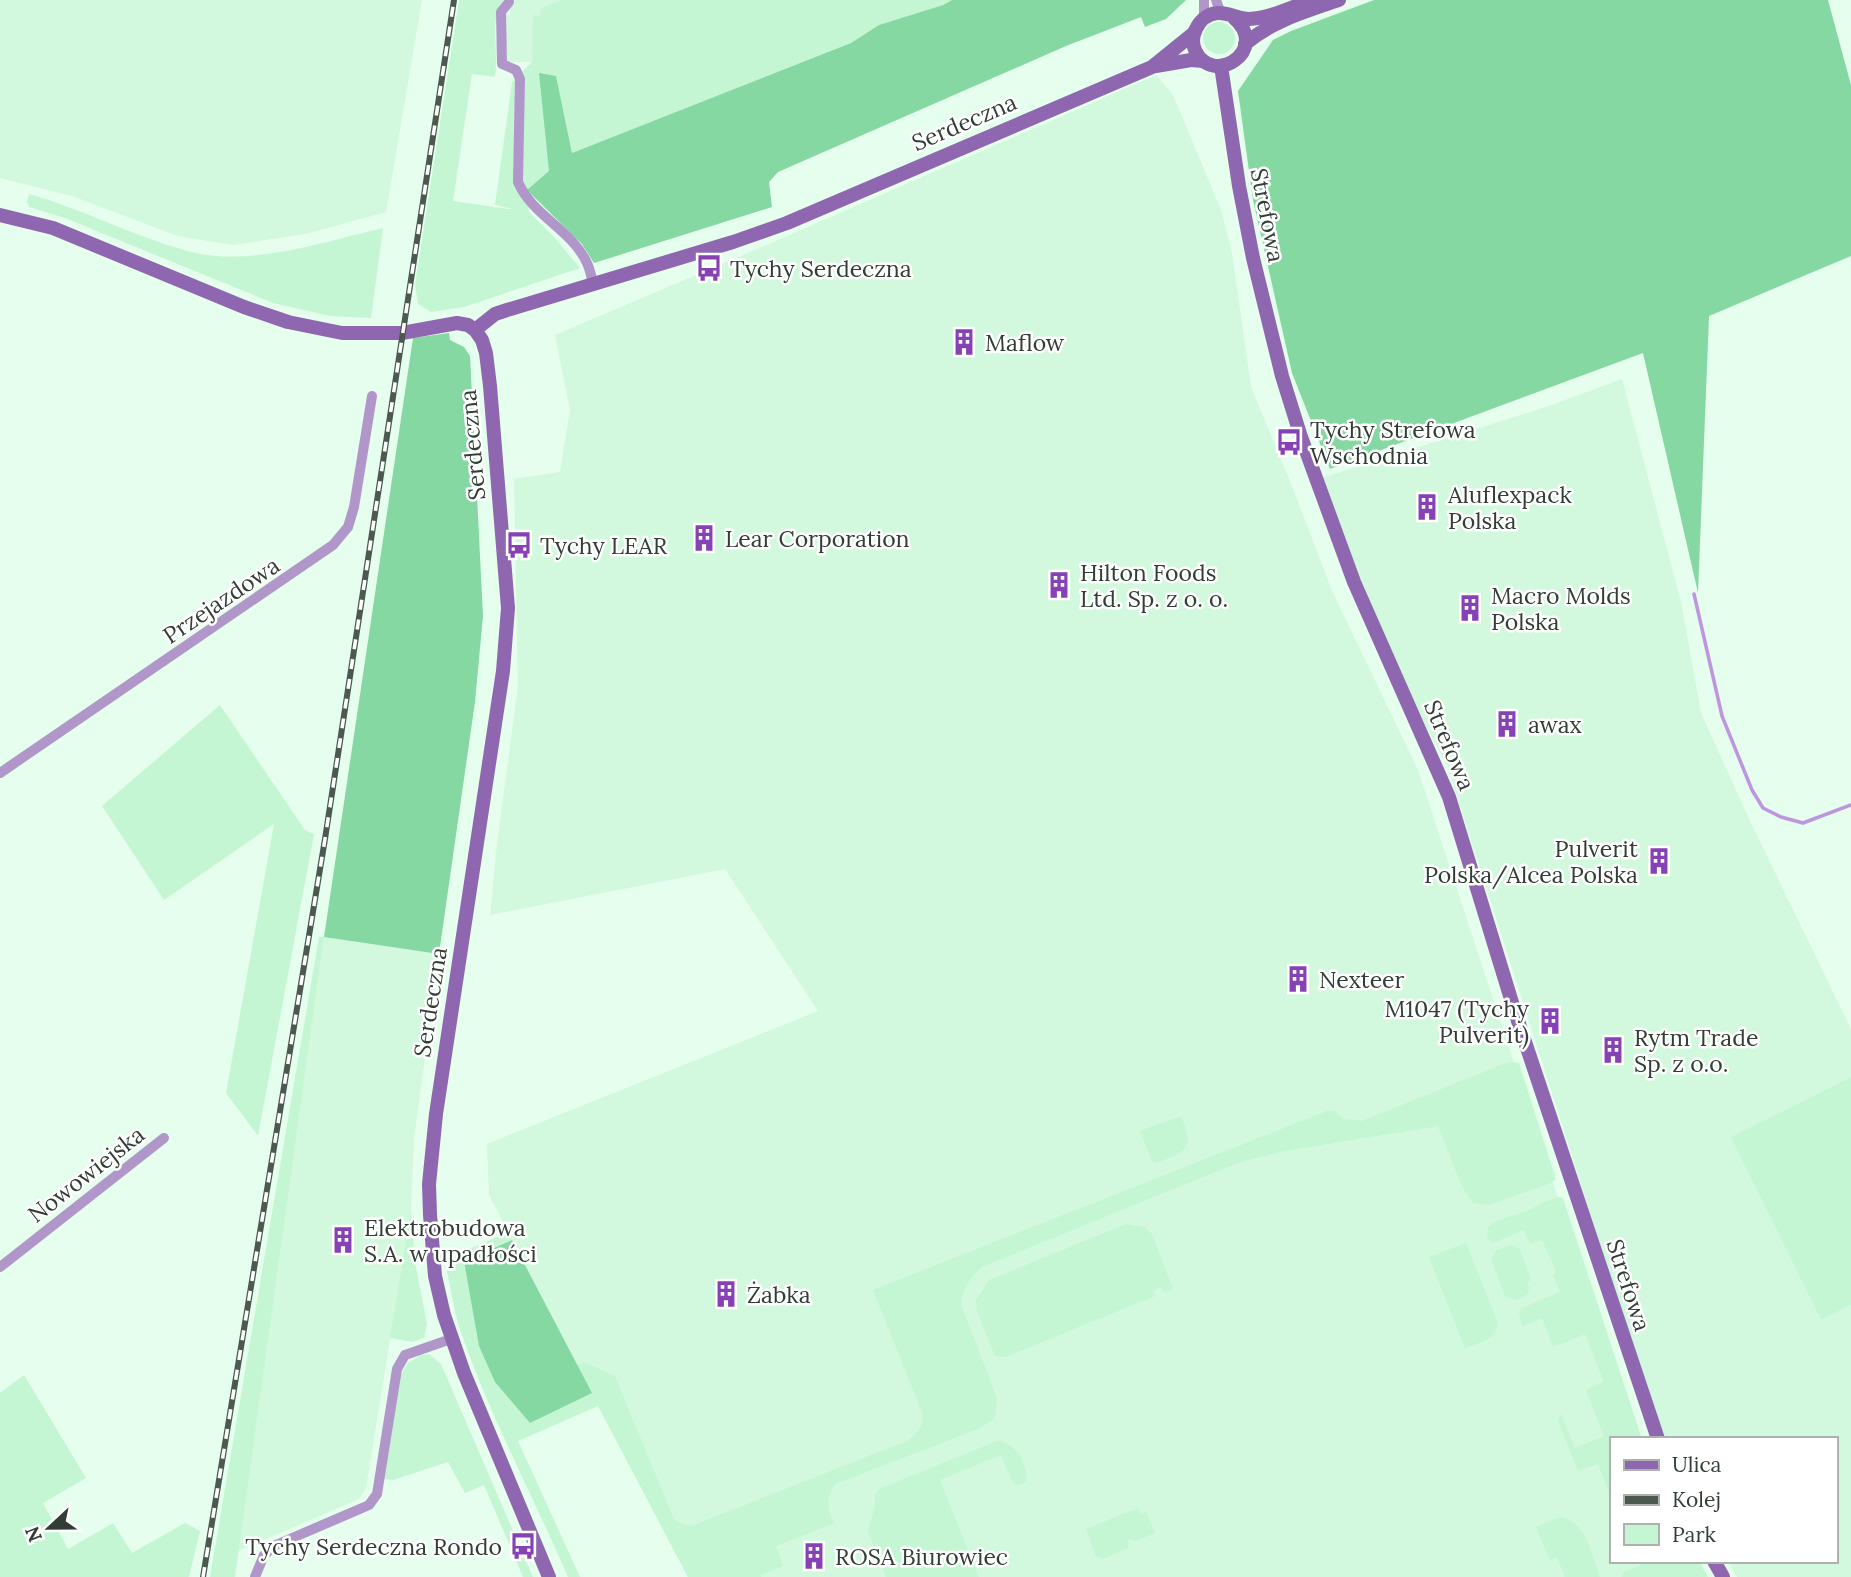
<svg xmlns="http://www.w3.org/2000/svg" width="1851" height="1577" viewBox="0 0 1851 1577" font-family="Lora,serif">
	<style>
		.built { fill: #d2f8dd }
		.green { fill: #c5f6d3 }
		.forest { fill: #86d8a2 }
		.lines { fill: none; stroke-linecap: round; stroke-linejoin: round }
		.stream { stroke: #bd96df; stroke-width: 3.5 }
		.street { stroke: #b197c9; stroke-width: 10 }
		.secondary { stroke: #8f67b0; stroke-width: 14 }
		.rail-casing { stroke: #4b594f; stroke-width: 6 }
		.rail { stroke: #fff; stroke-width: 3.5; stroke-dasharray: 10; stroke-linecap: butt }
		.labels { text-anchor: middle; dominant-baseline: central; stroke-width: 5; stroke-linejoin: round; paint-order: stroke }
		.street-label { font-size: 23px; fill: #323e35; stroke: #fff }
		.poi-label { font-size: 23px; fill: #323e35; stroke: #fff; text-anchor: start }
	</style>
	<rect width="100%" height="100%" fill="#e6feed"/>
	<g class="built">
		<path d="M0,0h422l-36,212 -81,22 -72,11 -55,-9 -106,-40 -72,-18z"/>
		<path d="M510,0h50l-19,8 -1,8h-7v46h-27v-47h4z"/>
		<path d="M1156,75l17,20 48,115 11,43 19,134 41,99 40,105 86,179 138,421 49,161 6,87v122h59l8,16h-990l-199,-382 -2,-51 331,-133 -93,-142 -235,46 7,-71 21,-158 -4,-207 46,-7 10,-62 -15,-75 214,-91z"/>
		<path d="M1622,379l59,223 20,111 49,108 101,208v48l-119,60 89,183 30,-15v272h-114l-9,-16h107v-122h-169l-22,-58 -196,-613 -51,-98 -42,-100 -34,-92 225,-71z"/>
		<path d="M324,937l115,17 -25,185 -3,71 -45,278 -7,11 -121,52z"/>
	</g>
	<g class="green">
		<path d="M459,0h44c-14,15 -4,56 -8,77l-23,-3 -19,127 63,9 -21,-5 17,-123 20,-20 1,-47 7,1 1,-8 19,-8h392l-9,5 -64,20 -28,18 -279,110 -16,-76 -7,95 -22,18 2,22 24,24 27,32 -116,39 -33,5 -13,-8 -3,-19z"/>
		<circle cx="1219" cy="38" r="16"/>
		<path d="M29,194c53,15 102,41 155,56 64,19 137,-8 199,-22l-12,90 -41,-2 -57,-13 -208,-85 -36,-11 -2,-5z"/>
		<path d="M220,705l85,125 9,4 -56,302 -32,-43 48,-269 -110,76 -62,-94z"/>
		<path d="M319,937h5l-89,640h-25z"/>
		<path d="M1513,1062l6,1 37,116 -5,4 -62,22 -16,-2 -11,-16 -24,-61 -158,26 -40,10 -256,104c-14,11 -22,22 -23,39l32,82 4,13 -2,18 -15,10 -144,56c-10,13 -10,25 -1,39l-59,23 7,20 -22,9v2h-73l-90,-171 -80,35 62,136h-12c-35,-81 -77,-159 -106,-242 -8,-22 -11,-46 -16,-69l10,-11 52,-23 4,8 -48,21 113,104 7,-3 31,14 58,141 6,6 13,3 217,-86c9,-8 14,-14 14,-25l-50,-125 454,-179h7l13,10 2,-2 13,2 144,-58z"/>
		<path d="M1851,1077v228l-30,15 -90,-183z"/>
		<path d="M1181,1116c14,34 6,35 -25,47l-4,-2 -12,-30z"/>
		<path d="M1560,1197l3,1 79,241h-31v58l-13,-33 -20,7 -20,-50 3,-7 14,34 29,-12 -18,-46 18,-8 -19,-48 -32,13 -11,-29 -20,8 -3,-13 3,-5 38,-16 -7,-18 3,-2 -14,-32 -12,4 -6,-14 -31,13 -6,-5 1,-11c11,-10 28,-11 41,-17 11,-5 18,-11 31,-13z"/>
		<path d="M411,1210l4,52 12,62 -3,14 -12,4 -22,-4z"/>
		<path d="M1126,1224l19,3 7,7 21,55 -9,4 -3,-6 -8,4 2,5 -150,61 -10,-1 -18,-45 -1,-11 13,-20z"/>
		<path d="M1466,1243l31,78c1,19 -16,21 -32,27l-36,-91z"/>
		<path d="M1511,1245l6,1 3,4 11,30 -3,2 1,9 -2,4 -11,5 -11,-4 -14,-37 4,-8z"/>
		<path d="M429,1354l12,10 92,213h-10l-39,-92 -19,8 -17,-31 -55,18 -10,-1 16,-101 9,-15 13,-8z"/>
		<path d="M24,1375l62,103 -43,25 25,46 45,-26 19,30 53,-30 15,8 -11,46h-189v-184z"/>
		<path d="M1000,1440c17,7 26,21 27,39l-4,5 -6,1 -4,-2 -12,-28 -61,25 39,97h-93l-18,-46 7,-25v-11l6,-7z"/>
		<path d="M1138,1508l3,6 5,-2 9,21 -20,8 -6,-2 -1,9 -25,11 -7,-3 -10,-27z"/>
		<path d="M1559,1517c27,2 33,39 41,60h-35l-8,-20 -7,3 -14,-33z"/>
		<path d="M1639,1561h60l9,16h-87l3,-5 16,-6z"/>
	</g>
	<g class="forest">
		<path d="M952,0h234l-20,19 -21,8 -4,-10 -75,29 -288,126 -9,10 3,25 -178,56 -12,-19 -55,-54 22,-19 -10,-98 17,3 16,77 279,-110 28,-18 64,-20z"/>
		<path d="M1374,0h454l23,85v171l-142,60 -11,277 -55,-240 -313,116 -38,-96 -39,-173 -15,-109 35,-51 18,-9z"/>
		<path d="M449,333l1,7 14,7 6,9 13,260 -8,86 -36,252 -115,-17 89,-599z"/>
		<path d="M512,1240l80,153 -62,30 -35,-41 -16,-36 -15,-85z"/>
	</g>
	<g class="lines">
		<path class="stream" d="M1694,594l28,122 30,74 11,18 18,9 22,6 48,-18"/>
		<g class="street">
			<path d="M1216,0l5,14"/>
			<path d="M509,2l-8,10 1,52 14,6 4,9 -2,103c14,33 53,48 68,79 4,7 5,15 7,22"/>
			<path d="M1204,18v-18"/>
			<path d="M0,773l333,-228 15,-18 6,-20 18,-111"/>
			<path d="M0,1267l164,-129"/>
			<path d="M255,1577l9,-22 12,-10 93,-40 8,-11 20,-125 8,-14 46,-16"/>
		</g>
		<g class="secondary">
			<path d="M1234,18c37,32 -22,70 -39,32 -3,-7 -2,-15 1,-21 4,-9 12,-15 21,-16 11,-1 21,6 32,6 21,-1 43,-12 63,-19"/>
			<path d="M1245,44c27,-23 62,-33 94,-44"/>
			<path d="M1156,66l35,-6 12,1"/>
			<path d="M1221,66l18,120 14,72 29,118 19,61 53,145 95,215 65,212 144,430"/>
			<path d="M0,215l53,13 191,79 44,15 54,11h60l55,-10 11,2 7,5 7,10 4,13 4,33 18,222 -5,63 -67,443 -7,70 1,31 5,61 9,39 20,58 85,204"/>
			<path d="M475,330l20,-16 12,-4 226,-68 54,-19 365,-156 42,-34"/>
			<path d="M1714,1561l9,16"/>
		</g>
		<defs>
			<path id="rail" d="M203,1577l122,-738 129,-839"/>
		</defs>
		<use href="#rail" class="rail-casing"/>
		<use href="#rail" class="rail"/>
	</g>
	<defs>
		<symbol id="bus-bare" viewBox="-9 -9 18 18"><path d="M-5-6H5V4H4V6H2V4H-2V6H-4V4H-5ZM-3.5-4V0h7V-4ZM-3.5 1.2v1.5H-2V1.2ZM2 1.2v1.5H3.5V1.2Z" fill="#8641b5" stroke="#fff" stroke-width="2.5" paint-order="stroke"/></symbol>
		<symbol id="building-bare" viewBox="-9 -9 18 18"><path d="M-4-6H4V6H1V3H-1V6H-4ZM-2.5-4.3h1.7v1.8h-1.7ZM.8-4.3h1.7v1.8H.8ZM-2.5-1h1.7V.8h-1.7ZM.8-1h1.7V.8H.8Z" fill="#8641b5" stroke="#fff" stroke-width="2.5" paint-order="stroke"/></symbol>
	</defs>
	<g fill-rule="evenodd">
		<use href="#bus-bare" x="690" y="249" width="38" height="38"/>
		<use href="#building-bare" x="945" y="323" width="38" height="38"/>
		<use href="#bus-bare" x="1270" y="423" width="38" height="38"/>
		<use href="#building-bare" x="1408" y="488" width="38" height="38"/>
		<use href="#building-bare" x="685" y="519" width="38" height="38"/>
		<use href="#bus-bare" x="500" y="526" width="38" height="38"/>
		<use href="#building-bare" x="1040" y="566" width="38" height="38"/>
		<use href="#building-bare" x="1451" y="589" width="38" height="38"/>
		<use href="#building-bare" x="1488" y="705" width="38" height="38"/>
		<use href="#building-bare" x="1640" y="842" width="38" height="38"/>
		<use href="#building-bare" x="1279" y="960" width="38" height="38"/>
		<use href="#building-bare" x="1531" y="1002" width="38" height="38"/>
		<use href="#building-bare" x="1594" y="1031" width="38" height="38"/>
		<use href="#building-bare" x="324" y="1221" width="38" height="38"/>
		<use href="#building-bare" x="707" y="1275" width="38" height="38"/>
		<use href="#bus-bare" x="504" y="1527" width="38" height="38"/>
		<use href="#building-bare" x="795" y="1537" width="38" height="38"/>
	</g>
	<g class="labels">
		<g class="street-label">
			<text transform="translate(964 122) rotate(-23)">Serdeczna</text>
			<text transform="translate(1268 215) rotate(79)">Strefowa</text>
			<text transform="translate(472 445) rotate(-95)">Serdeczna</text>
			<text transform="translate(221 600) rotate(-34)">Przejazdowa</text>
			<text transform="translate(1450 745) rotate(67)">Strefowa</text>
			<text transform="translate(430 1002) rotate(-81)">Serdeczna</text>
			<text transform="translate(86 1174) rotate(-38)">Nowowiejska</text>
			<text transform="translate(1629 1285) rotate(72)">Strefowa</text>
		</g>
		<g class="poi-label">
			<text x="730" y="268">Tychy Serdeczna</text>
			<text x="985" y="342">Maflow</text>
			<text x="1310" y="429">Tychy Strefowa<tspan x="1310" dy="26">Wschodnia</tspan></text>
			<text x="1448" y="494">Aluflexpack<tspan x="1448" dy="26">Polska</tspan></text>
			<text x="725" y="538">Lear Corporation</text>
			<text x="540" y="545">Tychy LEAR</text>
			<text x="1080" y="572">Hilton Foods<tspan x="1080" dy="26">Ltd. Sp. z o. o.</tspan></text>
			<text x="1491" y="595">Macro Molds<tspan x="1491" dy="26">Polska</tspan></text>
			<text x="1528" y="724">awax</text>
			<text x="1638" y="848" text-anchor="end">Pulverit<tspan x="1638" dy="26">Polska/Alcea Polska</tspan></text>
			<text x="1319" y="979">Nexteer</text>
			<text x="1529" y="1008" text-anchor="end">M1047 (Tychy<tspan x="1529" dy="26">Pulverit)</tspan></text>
			<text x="1634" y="1037">Rytm Trade<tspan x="1634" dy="26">Sp. z o.o.</tspan></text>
			<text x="364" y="1227">Elektrobudowa<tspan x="364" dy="26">S.A. w upadłości</tspan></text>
			<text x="747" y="1294">Żabka</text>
			<text x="502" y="1546" text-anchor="end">Tychy Serdeczna Rondo</text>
			<text x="835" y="1556">ROSA Biurowiec</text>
		</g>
	</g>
	<rect x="1610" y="1437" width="228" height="126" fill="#ffffff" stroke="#adb2ae" stroke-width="2"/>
	<rect x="1624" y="1460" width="35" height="10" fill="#8f67b0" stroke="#adb2ae" stroke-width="2"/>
	<text x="1672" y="1472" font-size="21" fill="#323e35">Ulica</text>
	<rect x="1624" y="1495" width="35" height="10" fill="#4b594f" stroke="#adb2ae" stroke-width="2"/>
	<text x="1672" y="1507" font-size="21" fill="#323e35">Kolej</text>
	<rect x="1624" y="1524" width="35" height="21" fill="#c5f6d3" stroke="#adb2ae" stroke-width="2"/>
	<text x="1672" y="1542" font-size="21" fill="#323e35">Park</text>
	<g transform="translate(49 1528) rotate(248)" stroke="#ffffff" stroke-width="5" paint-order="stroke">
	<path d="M0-5L12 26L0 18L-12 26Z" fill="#323e35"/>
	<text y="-10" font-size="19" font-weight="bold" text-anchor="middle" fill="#323e35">N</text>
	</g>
</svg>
